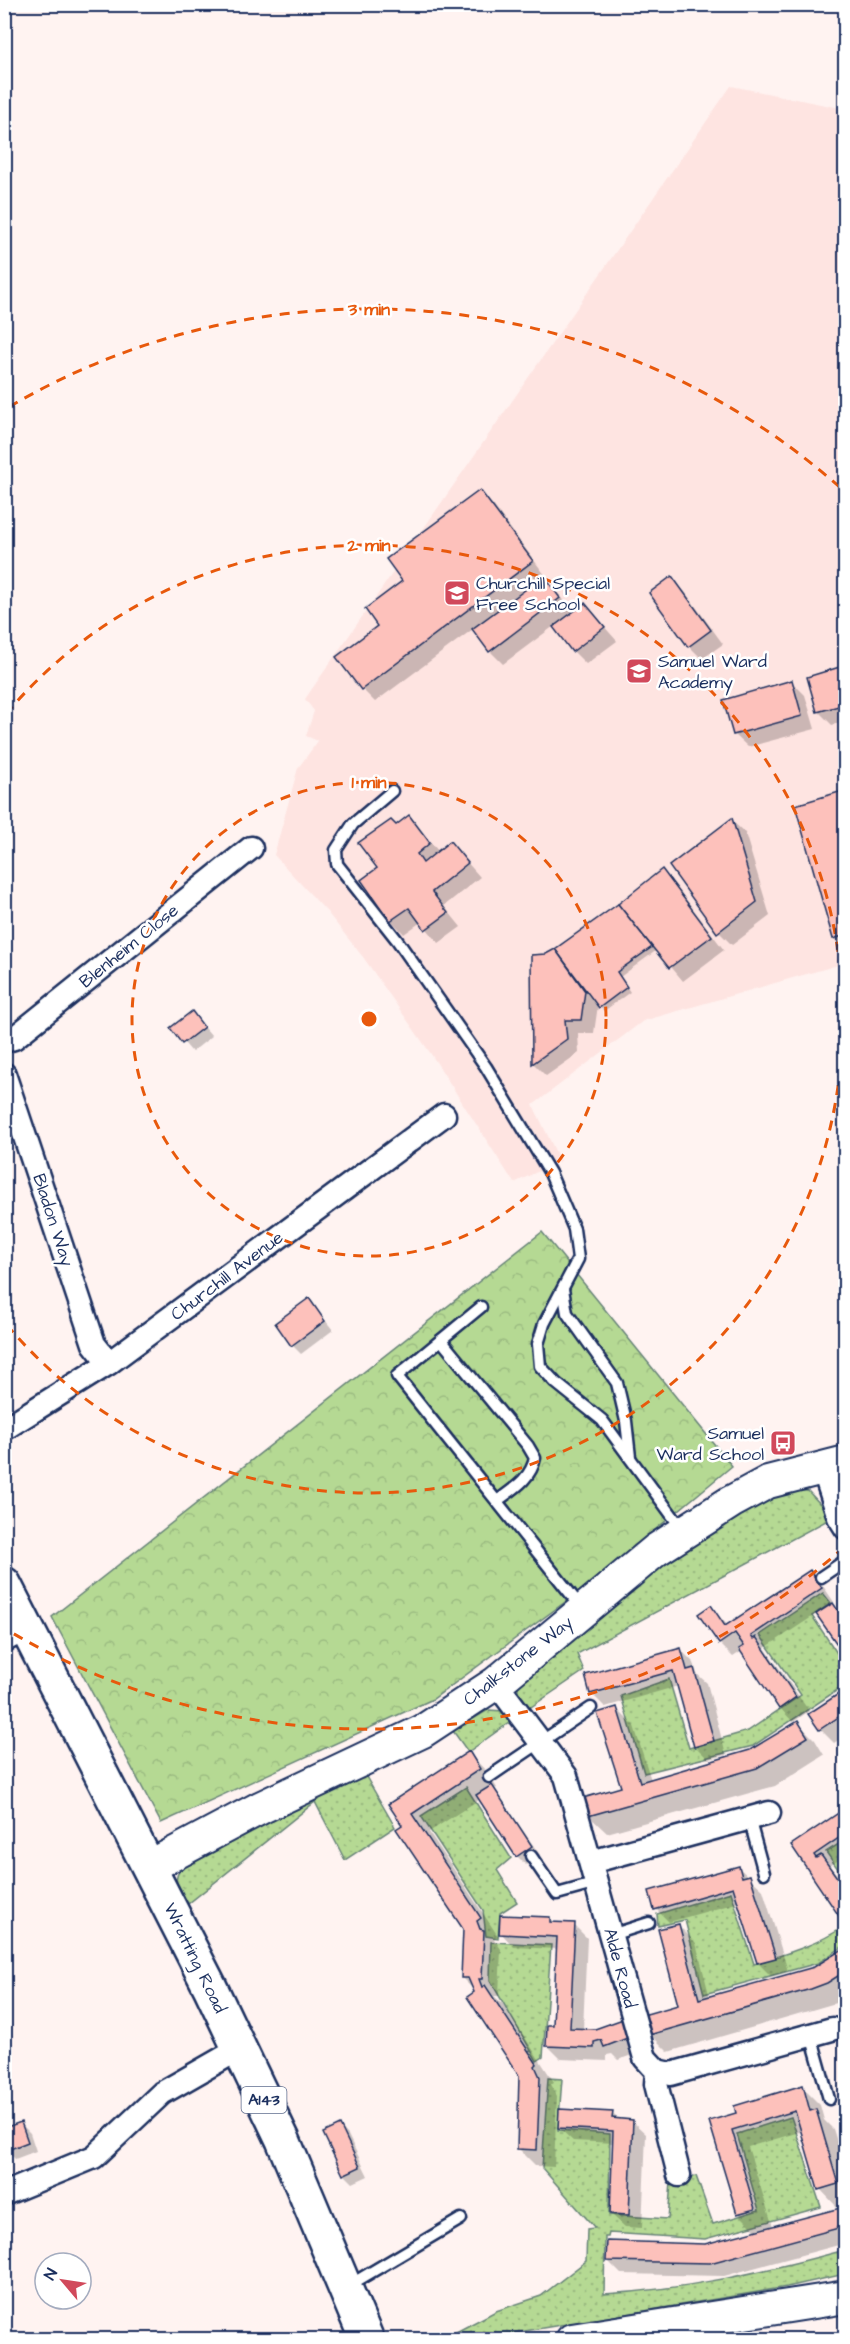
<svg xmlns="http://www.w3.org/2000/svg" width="850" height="2344" viewBox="0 0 850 2344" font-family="'Architects Daughter',sans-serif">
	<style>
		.built { fill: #fee4e1 }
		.grass { fill: url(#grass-dots); stroke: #688478; stroke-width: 1.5 }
		.park { fill: url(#park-crowns); stroke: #688478; stroke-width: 1.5 }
		.shadow { fill: #0003 }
		.building { fill: #fdc1bb; stroke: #1b2f5e; stroke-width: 1.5 }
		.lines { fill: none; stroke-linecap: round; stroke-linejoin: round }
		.lane-casing { stroke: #1b2f5e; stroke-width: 15 }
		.street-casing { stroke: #1b2f5e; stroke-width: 27 }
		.secondary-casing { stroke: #1b2f5e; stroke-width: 36 }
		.primary-casing { stroke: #1b2f5e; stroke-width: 38 }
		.lane { stroke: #fff; stroke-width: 10 }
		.street { stroke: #fff; stroke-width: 22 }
		.secondary { stroke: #fff; stroke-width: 32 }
		.primary { stroke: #fff; stroke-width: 33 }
		.ring { fill: none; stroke: #e8590c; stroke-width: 3; stroke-dasharray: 10 8 }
		.labels { text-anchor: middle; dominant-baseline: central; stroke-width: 5; stroke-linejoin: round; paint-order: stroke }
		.shield { fill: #fff; stroke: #5f6d8e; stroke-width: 1.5 }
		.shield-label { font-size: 16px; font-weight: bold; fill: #1b2f5e }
		.poi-label { font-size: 18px; fill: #1b2f5e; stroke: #fff; text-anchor: start }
		.street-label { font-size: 18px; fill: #1b2f5e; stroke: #fff }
		.centre { fill: #e8590c; stroke: #fff; stroke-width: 3 }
		.ring-label { font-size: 18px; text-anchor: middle; font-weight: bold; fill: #e8590c; stroke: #fff; stroke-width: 5; stroke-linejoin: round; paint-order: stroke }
	</style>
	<defs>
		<pattern id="grass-dots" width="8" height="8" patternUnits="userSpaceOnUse" patternTransform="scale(1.5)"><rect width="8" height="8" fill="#b5d993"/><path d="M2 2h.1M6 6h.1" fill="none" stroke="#9bbb81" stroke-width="1.8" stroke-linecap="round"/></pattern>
		<pattern id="park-crowns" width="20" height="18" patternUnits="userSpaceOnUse" patternTransform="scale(1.5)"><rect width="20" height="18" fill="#b5d993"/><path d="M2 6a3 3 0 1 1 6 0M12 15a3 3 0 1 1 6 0" fill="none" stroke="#9bbb81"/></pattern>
	</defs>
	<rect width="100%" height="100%" fill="#fff3f1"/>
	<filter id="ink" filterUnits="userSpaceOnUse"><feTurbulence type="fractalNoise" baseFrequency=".0167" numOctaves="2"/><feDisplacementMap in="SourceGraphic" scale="12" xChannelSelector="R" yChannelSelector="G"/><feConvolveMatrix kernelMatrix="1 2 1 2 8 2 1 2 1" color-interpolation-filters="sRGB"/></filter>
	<g filter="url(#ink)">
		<path class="built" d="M731,86l114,23v854l-202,58 -110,84 27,56 -46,22 -83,-129 -68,-97 -36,-45 -53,-57 24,-87 20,-27 -12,-5 8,-25 -9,-12z"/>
		<g class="grass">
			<path d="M788,1490l20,1 15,16 5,13 -251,134 7,17 -56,38 -10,-17v-10l181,-150 55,-30z"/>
			<path d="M823,1593l8,10 -19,13 33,49v20l-92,61 -109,27 -23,-77 48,-17 20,69 59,-17 53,-36 -41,-60z"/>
			<path d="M488,1710l16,1 9,9 -45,32 -15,-21z"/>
			<path d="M365,1775l30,52 -50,33 -30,-58 -131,105c-10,-23 -13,-32 7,-50z"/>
			<path d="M466,1787l45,71 -14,12 20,32 -17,11 -2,25 -12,-2 -3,-26 -62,-94z"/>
			<path d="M845,1840v39l-19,-27z"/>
			<path d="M731,1892l23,72c32,-10 63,-19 91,-38v19l-27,18 -114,31 -19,-74 -27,6 -1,-12z"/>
			<path d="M491,1942l60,3 -8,112 -6,4 -47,-81z"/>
			<path d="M548,2078l14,1 -4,51 52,4 -1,81 59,4 3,-37 25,-6 17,48 46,-14 -22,-76 54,-17 30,90 -116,32 -96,-6 -1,4h-3l-1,57c81,-4 163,-23 241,-44v24l-58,13 -268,45 -24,7 -54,1 55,-29 45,-15 45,-35 1,-32 8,-1 -53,-60z"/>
		</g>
		<path class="park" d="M542,1232l190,234 -141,117 -158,116 -272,124 -109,-206z"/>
		<g class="shadow">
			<path d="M480,492l13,13 52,70 -2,2 14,14 17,23 11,-9 32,36 -31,23 -13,-13 -19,-25 -51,38 -13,-13 -17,-22 -98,73 -13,-13 18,-63 24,-45z"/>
			<path d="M671,578l14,14 38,52 -21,15 -13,-13z"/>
			<path d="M842,668l4,3v50l-14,4 -14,-14z"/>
			<path d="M792,682l13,13 10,34 -67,18 -14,-13z"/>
			<path d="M846,792v158l-12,-12z"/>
			<path d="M409,817l30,35 11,-9 30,34 -36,29 17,21 -22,16 -18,-21 -17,12 -13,-14 -28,-40 16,-12 17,-41z"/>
			<path d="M731,820l14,13 25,83 -38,29 -13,-13z"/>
			<path d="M662,871l13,14 49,65 -41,31 -26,-31 -37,27 10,15 -26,19 -6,-6 -4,28h-16l1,20 -33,23 -13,-13 14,-108 72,-50z"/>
			<path d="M192,1013l20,23 -20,16 -20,-23z"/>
			<path d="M309,1300l24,30 -32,24 -9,-9z"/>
			<path d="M809,1572l14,14 11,16 -3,2 15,14v37l-28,-42 -53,35 44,63 -16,11 -13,-14 -38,-57 -9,6 -13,-13 -20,-30 11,-7 17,19z"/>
			<path d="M681,1650l13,13 3,11 10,9 19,72 -18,4 -13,-13 -17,-60 -73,21 -14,-14z"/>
			<path d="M846,1691v44l-12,8 -14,-14 -10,-15z"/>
			<path d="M616,1708l18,18 17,54 100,-28 47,-29 17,17 9,15 -49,31 -168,47 -18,-17 34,-28z"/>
			<path d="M469,1753l17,18 11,17 -3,1 46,66 -14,10 -9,-9 -37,-57 -51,33 69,104 -4,3 7,10 -2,47h-5l9,8 51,78 -3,2 6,12 -3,71 -18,-1 -18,-18 3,-72 -47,-86 -12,-12 3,-49 -75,-124z"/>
			<path d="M846,1809v46l-16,11 16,20v36l-53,-76z"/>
			<path d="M738,1867l25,23 25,81 -17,5 -13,-13 -18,-61 -71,20 -13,-13z"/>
			<path d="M550,1918l5,6 19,1 13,13 -4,92 12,1 28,-10 20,30 -25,9 -6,-6 -5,1v6l-46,-2 -13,-13 6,-19 4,-78 -44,-2 -13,-14z"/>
			<path d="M678,1925l18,18 14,55 105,-30 31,-19v51l-178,52 -18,-18 30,-28z"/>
			<path d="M802,2087l18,18 4,15 9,9 13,41v34l-9,3 -17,-18 -17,-58 -55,16 25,80 70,-19 3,2v33l-122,33 -103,-2 -13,-13 97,-15 52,-14 -19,-19 -27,-91 26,-8z"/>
			<path d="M612,2113l7,7 13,1 14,13 -4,94 -17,-1 -14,-13 3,-71 -41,-2 -14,-13z"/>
			<path d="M21,2124l9,9 6,18 -21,8 -9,-9 -2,-20z"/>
			<path d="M340,2126l8,9 20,41 -15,7 -8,-8 -20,-42z"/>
		</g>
		<g class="building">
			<path d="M480,490l53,71 -172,129 -25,-33 41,-31 -12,-17 37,-28 -16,-22z"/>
			<path d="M544,576l16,22 -71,54 -17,-23z"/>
			<path d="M672,576l39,54 -23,17 -39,-54z"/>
			<path d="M585,603l20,24 -33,25 -19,-25z"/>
			<path d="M843,666l3,10v28l-29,8 -10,-35z"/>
			<path d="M792,680l10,36 -69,19 -10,-35z"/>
			<path d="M846,790v145l-13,4 -38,-134z"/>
			<path d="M409,815l21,28 -13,11 6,9 27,-22 18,22 -36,29 16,21 -23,17 -16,-22 -19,13 -29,-41 16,-12 -19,-25 33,-23 5,5z"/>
			<path d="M732,818l25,84 -40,31 -48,-67z"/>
			<path d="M662,869l50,67 -43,32 -51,-64z"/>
			<path d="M618,904l34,43 -35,25 10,15 -28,21 -44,-59z"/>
			<path d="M555,949l30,42 -4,29h-16l2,19 -35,25 -1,-109 15,-1z"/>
			<path d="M192,1011l12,16 -22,17 -12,-16z"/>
			<path d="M309,1298l16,23 -34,25 -16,-23z"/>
			<path d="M810,1570l12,18 -71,48 2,3 3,-2 40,60 -17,12 -40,-60 5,-3 -9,-13 -16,11 -21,-30 13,-9 14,21z"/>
			<path d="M833,1603l13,19v35l-30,-43z"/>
			<path d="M681,1648l6,22 7,-2 20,73 -20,6 -21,-76 -83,23 -5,-19z"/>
			<path d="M846,1689v23l-27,18 -11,-16z"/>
			<path d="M617,1707l23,75 110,-32 48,-29 10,16 -51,31 -169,48 -5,-18 38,-11 -24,-74z"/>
			<path d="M469,1751l11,18 -68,45 69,104 -4,3 3,8 4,1 -2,49h-3l3,8 3,-2 52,79 -2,2 5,11 -3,73 -20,-1 2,-73 -52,-79 7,-5 -6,-14h-7l2,-49 -67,-100 6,-4 -14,-21z"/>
			<path d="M492,1785l40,61 -16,11 -40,-62z"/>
			<path d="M846,1808v25l-32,22 2,3 5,-3 25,35 -1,35 -54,-80z"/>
			<path d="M739,1866l3,11 8,-2 26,83 -19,5 -24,-76 -79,23 -5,-19z"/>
			<path d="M500,1915l50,2v5l25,1 -5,105 25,1 28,-10 7,18 -26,10 -3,-7 -7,2v6l-48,-2 1,-21h6l4,-88 -58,-3z"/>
			<path d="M679,1924l20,75 115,-32 32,-20v24l-19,12 -16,6 -162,46 -6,-20 35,-10 -20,-76z"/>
			<path d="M803,2085l7,26 6,-2 22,75 -20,6 -23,-79 -63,19 23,79 -18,5 -28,-93 27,-8 -2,-7z"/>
			<path d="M559,2109l54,3 -1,6 21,2 -4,95 -19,-1 3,-83 -55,-3z"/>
			<path d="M21,2122l7,20 -23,9 -1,-23z"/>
			<path d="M340,2125l20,42 -17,8 -20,-42z"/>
			<path d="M844,2207l2,19 -136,37 -104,-2 1,-20 98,3z"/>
			<path d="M846,2334v6h-26v-2z"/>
		</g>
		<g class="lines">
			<defs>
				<g id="lane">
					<path d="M392,791l-39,33 -17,26 1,14 60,76 89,127 64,106 24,56 4,30 -34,65 -6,20 2,22 16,17 46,37 80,109"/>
					<path d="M563,1289l4,24 50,70 9,38 4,36"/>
					<path d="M481,1307l-84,69 184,231"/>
					<path d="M441,1340l87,106 7,12c-4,21 -22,31 -38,43"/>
					<path d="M821,1577l25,-17"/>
					<path d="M4,1647l24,-12"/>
					<path d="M489,1777l102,-69"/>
					<path d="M749,1818l15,55"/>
					<path d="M531,1856l26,38 40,-11"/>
					<path d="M611,1935l38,-12"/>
					<path d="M811,2035l18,64"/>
					<path d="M348,2286l113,-67"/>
				</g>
				<g id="street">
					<path d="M4,1041l10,-3 237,-190"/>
					<path d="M4,1074l90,270 15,19"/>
					<path d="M4,1429l105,-66 335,-248"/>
					<path d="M823,1468l16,49 7,11"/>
					<path d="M496,1683l70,93 79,282 12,13 -1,13 23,91"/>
					<path d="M591,1862l178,-49"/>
					<path d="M657,2071l14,3 161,-45"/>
					<path d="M4,2194l90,-37 68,-64 77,-44"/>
				</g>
				<g id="secondary">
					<path d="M149,1867l113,-60 161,-76 73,-48 160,-133 75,-48 37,-20 78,-20"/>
					<path d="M572,2340l274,-43"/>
				</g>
				<path id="primary" d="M4,1584l206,403 73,153 84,200"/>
			</defs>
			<use href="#lane" class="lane-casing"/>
			<use href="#street" class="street-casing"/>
			<use href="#secondary" class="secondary-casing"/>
			<use href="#primary" class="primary-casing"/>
			<use href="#lane" class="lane"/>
			<use href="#street" class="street"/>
			<use href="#secondary" class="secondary"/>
			<use href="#primary" class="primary"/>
		</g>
	</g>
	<g class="ring">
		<circle cx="369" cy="1019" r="237"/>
		<path d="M6 714A474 474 0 1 1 6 1324"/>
		<path d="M844 1547A710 710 0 0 1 9 1631M9 407A710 710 0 0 1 844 491"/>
	</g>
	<defs>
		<symbol id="school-square" viewBox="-11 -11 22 22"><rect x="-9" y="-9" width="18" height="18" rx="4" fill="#d1495b" stroke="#fff"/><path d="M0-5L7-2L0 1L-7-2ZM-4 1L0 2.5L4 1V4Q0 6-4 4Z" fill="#fff"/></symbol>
		<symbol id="bus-square" viewBox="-11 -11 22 22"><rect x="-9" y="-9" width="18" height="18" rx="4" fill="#d1495b" stroke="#fff"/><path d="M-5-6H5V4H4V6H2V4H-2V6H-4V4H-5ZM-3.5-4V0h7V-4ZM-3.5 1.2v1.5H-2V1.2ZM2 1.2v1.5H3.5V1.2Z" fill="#fff"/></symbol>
	</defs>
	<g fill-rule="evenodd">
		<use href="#school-square" x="442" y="578" width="30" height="30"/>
		<use href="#school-square" x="624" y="656" width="30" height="30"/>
		<use href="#bus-square" x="768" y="1428" width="30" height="30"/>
	</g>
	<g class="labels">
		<rect class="shield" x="241.5" y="2087" width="45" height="26" rx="4.5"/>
		<g class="shield-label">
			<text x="264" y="2100">A143</text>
		</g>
		<g class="poi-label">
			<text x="476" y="583">Churchill Special<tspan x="476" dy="21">Free School</tspan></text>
			<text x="658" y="661">Samuel Ward<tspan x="658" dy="21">Academy</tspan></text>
			<text x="764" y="1433" text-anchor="end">Samuel<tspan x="764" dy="21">Ward School</tspan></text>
		</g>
		<g class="street-label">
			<text transform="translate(129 946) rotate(-39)">Blenheim Close</text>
			<text transform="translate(53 1220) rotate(72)">Bladon Way</text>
			<text transform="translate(227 1276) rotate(-37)">Churchill Avenue</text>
			<text transform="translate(518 1661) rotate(-38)">Chalkstone Way</text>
			<text transform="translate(195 1958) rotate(64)">Wratting Road</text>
			<text transform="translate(620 1968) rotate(75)">Alde Road</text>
		</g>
	</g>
	<circle cx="369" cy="1019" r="9" class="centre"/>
	<g class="ring-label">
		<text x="369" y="315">3 min</text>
		<text x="369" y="551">2 min</text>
		<text x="369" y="788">1 min</text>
	</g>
	<rect width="850" height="2344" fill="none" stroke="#fff" stroke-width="24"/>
	<rect x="12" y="12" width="826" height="2320" fill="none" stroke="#1b2f5e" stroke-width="2" filter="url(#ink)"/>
	<g transform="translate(63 2281) rotate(299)"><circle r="28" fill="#ffffff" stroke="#a4acbf" stroke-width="1.5"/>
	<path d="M0-4.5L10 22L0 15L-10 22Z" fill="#d1495b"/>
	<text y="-9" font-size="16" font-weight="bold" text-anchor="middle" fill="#1b2f5e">N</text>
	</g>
</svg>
